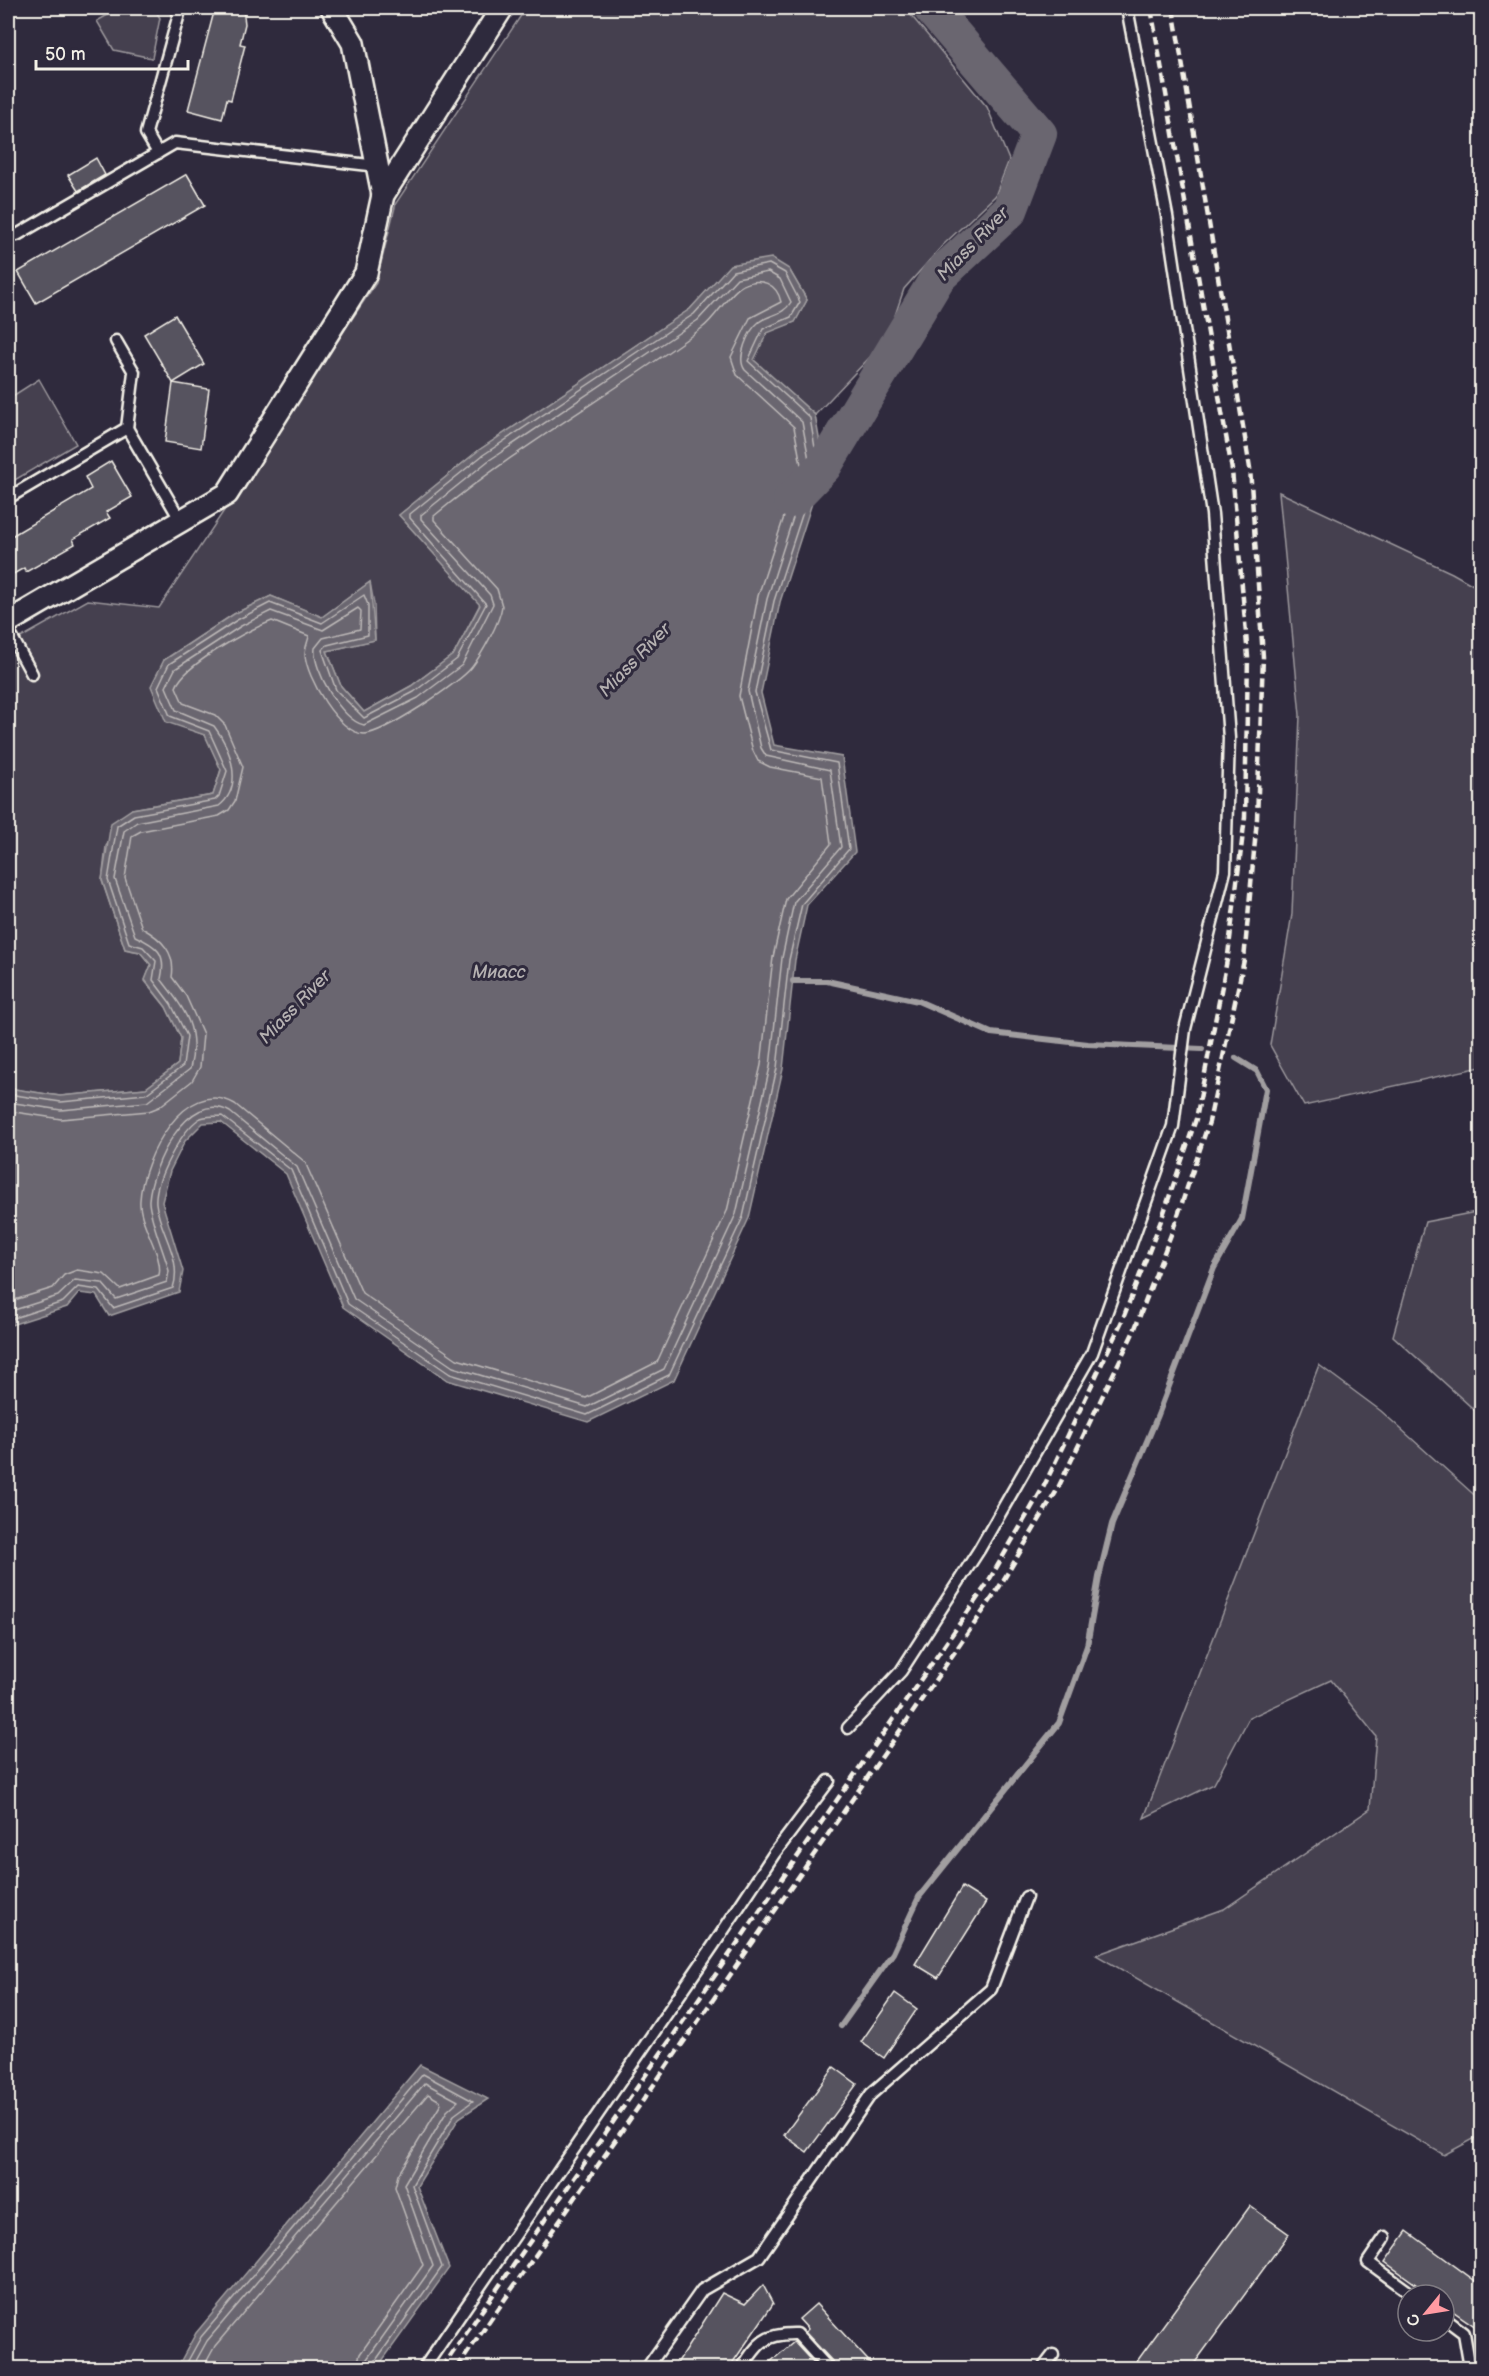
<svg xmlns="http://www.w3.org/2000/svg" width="1489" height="2376" viewBox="0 0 1489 2376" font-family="'Balsamiq Sans',sans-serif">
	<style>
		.green { fill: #454050; stroke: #9c989c; stroke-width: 1.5 }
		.water { fill: #6a6670; stroke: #a19ea0; stroke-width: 1.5 }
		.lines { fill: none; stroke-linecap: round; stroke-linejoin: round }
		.shore { stroke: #bdb9b8; stroke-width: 1.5 }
		.stream { stroke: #a19ea0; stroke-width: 6 }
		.river { stroke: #6a6670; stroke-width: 36 }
		.building { fill: #56525f; stroke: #f4f1e8; stroke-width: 1.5 }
		.lane-casing { stroke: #f4f1e8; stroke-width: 15 }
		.street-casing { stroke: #f4f1e8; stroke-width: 26 }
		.lane { stroke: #2f2a3d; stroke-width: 10 }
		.street { stroke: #2f2a3d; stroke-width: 21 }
		.rail { stroke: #f4f1e8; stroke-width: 4.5; stroke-dasharray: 9 4.5; stroke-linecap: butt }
		.labels { text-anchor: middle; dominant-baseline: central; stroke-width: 6; stroke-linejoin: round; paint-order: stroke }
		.water-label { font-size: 18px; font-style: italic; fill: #b6b2b2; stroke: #2f2a3d }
	</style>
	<rect width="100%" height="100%" fill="#2f2a3d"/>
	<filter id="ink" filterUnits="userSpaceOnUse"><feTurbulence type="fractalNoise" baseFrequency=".0167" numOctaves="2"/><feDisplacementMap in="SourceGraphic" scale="12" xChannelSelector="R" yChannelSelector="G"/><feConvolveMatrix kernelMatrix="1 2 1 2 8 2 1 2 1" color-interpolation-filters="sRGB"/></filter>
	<g filter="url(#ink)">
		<g class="green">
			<path d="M120,8h34l6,10 -8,40 -38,-8 -17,-29z"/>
			<path d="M526,8h379l82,99 22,53 -14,36 -52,49 -39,44 -17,50 -72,76 -62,-55 14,-28 28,-10 12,-22 -18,-31 -58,-4 -41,44 -211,141 -80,65 81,89 -26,50 -43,32 -47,26 -23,-26 -14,-35 48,-11 -1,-36 -4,-22 -48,35 -51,-21 -37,18 -70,46 2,61 39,14 16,34 -8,26 -81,14 -26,37 -4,35 23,68 15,3 11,13 -6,16 21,26 15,31 -3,26 -32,24 -86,8 -52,-8v-315l7,-5 -7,-14v-109l80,-45 71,8 217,-325 20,-80z"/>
			<path d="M39,379l37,65 -68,40v-85z"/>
			<path d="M1279,492l173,81 30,17 -1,477 -177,39 -34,-61 22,-131 8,-199z"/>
			<path d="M1481,1211h1l-1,205 -88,-80 32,-114z"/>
			<path d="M1319,1365l62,46 100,90v634l-37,20 -348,-200 128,-46 146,-100 6,-73 -45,-56 -82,38 -35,66 -70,34z"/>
		</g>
		<g class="water">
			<path d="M771,258l18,11 18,31 -12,22 -28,11 -13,27 61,55 9,51 -44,136 -19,91 13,52 68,12 13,95 -48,53 -12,55 -12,109 -34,149 -75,162 -86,42 -141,-42 -104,-73 -57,-133 -65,-52 -18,1 -18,18 -15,30 -8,31 21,69 -4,21 -70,24 -13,-21 -17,-2 -12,14 -59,19v-238l52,8 86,-8 32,-24 3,-26 -15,-31 -21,-27 6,-15 -11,-13 -15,-3 -23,-69 9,-57 21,-14 81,-14 8,-25 -16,-35 -39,-13 -15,-36 13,-26 70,-46 37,-18 51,21 48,-35 5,58 -48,11 14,35 23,26 47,-26 43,-32 26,-49 -81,-90 80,-65 211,-141 40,-44z"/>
			<path d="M420,2065l68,34 -29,19 -42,68 32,82 -72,100h-200l19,-35z"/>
		</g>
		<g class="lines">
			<g class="shore">
				<path d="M8,1094l53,8 85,-8 37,-28 4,-30 -16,-32 -18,-24 3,-19 -13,-14 -14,-4 -21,-63 9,-54 17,-11 81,-15 4,-4 8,-25 -18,-40 -39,-15 -12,-29 11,-23 68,-44 33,-17 52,20 42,-28 4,10v30l-41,10 -5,5 14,40 28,28 50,-26 43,-33 29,-55 -76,-86v-4l73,-59 211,-141 39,-43 36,-7 16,9 15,29 -9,15 -28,12 -15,32 62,57 8,48 -44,135 -19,91 16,58 66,13 12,86 -47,55 -13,56 -12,108 -34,149 -74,158 -82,40 -137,-41 -102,-70 -57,-134 -69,-54c-7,1 -17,-1 -23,3 -18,12 -45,62 -43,84 3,29 27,55 17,85l-60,20 -14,-18 -21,-3 -15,15 -55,18"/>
				<path d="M8,1102l53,8 86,-8 43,-33c10,-41 -5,-59 -29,-90 6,-26 -4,-33 -26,-43l-20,-57 9,-48 13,-9 82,-16c26,-20 11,-59 -5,-80l-38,-16 -10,-23 9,-18 66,-43 30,-15 52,19 35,-22 3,3 -1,18 -37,9 -8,10c-3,21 27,73 49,77l54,-27 44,-33 31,-61 -3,-9 -69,-76v-4l67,-54 210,-141 39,-42 31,-6 12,7 11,23c-8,14 -20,11 -32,20 -11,9 -23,36 -14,48l57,52 8,43 -43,134 -19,92 13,57 5,8 64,14 11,77 -47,55 -12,56 -12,109 -34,147 -72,155 -77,38 -134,-40 -99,-68 -57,-132 -67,-55c-43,-25 -79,56 -81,88 -1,14 16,55 20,71l-2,11 -51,17 -14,-16 -27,-3 -17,16 -50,16"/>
				<path d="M8,1111l53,8 88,-8 10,-4 33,-26 8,-14 3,-33 -17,-38 -14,-19c4,-24 -10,-38 -30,-49l-17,-50 7,-42 9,-5 78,-15 10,-6 6,-9 8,-34 -18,-42 -10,-10 -32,-12 -7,-16c9,-23 72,-57 96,-66l37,15c-1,6 -4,11 -4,18 1,23 34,80 59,80 19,0 96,-51 108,-67 10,-13 28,-45 30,-61l-5,-17 -63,-69v-4c84,-70 180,-123 268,-188 14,-10 27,-36 41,-43 17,-8 34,-2 38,17l-31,16 -19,39 6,18 57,52 7,38 -43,131 -19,100 14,55 5,10 12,6 52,10 9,67 -45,55 -13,58 -12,108 -34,146 -70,151 -71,36 -129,-39 -95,-66 -57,-131 -70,-58c-51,-29 -93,56 -95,96 -2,23 24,55 19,75l-39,14 -16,-15 -27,-4 -13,5 -11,13 -45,14"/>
				<path d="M184,2368l17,-31 222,-263 50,27 -19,14 -42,70 30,82 -68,96 -2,5"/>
				<path d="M192,2368l15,-27 218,-258 33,18 -11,10 -43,73 29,82 -66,93 -2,9"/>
				<path d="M203,2368l12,-22 213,-252 12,7 1,3 -43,71 -3,12 28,78 -63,89 -4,14"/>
			</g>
			<g class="stream">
				<path d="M793,981h34l91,20 73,32 97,11 114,5"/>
				<path d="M841,2026l52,-73 26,-56 140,-174 28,-77 12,-69 13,-53 46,-109 56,-147 28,-49 24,-130 -9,-18 -21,-13"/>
			</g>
			<path class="river" d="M791,500l33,-34 114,-189 72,-67 29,-76 -108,-126"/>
		</g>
		<g class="building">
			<path d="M215,8h28l2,16 -5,20 5,1 -14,55 -4,-1 -5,20 -34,-9z"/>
			<path d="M96,158l9,17 -27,16 -10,-16z"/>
			<path d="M187,174l18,31 -169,98 -18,-31z"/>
			<path d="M175,315l29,49 -31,19 -29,-49z"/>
			<path d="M173,383l36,6 -8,59 -36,-6z"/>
			<path d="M111,461l21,36 -26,15 4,6 -37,21 2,5 -49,28 -2,-4 -16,9v-39l83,-49 -6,-12z"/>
			<path d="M962,1887l24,15 -48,76 -23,-14z"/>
			<path d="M895,1993l22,16 -33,49 -23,-16z"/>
			<path d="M834,2067l23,17 -50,68 -23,-17z"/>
			<path d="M1250,2206l39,28 -98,134h-59z"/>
			<path d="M1407,2231l75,55v45l-38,-26v-10h-13l-46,-33z"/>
			<path d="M763,2285l10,19 -44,64h-55l48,-75 23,11z"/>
			<path d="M816,2304l59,64h-40l-1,-5 -29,-31 3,-3 -9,-10z"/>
			<path d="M794,2342l24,26h-55z"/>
		</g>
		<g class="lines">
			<defs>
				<g id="lane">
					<path d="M158,153l-12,-20 33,-119 -3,-6"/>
					<path d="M17,235l158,-92 203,23"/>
					<path d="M116,341l18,31 -7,56"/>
					<path d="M8,498l119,-70 54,93"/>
					<path d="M8,630l24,44"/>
					<path d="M848,1728l53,-57 78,-121 113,-197 81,-227 12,-97 40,-158 4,-133 -17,-224 -45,-298 -40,-208"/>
					<path d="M1385,2237l-17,25 45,33"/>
					<path d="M1444,2318l20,15 6,35"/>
					<path d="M424,2368l289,-422 61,-92 55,-73"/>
					<path d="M647,2368l55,-78 57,-33 112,-163 120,-105 35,-92"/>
					<path d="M742,2368c16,-25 23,-35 55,-34l31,34"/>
					<path d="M1043,2368l10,-13"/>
				</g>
				<g id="street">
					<path d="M332,8l21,35 30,152"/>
					<path d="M8,622l219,-128 139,-221 17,-78 119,-187"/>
				</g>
			</defs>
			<use href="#lane" class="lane-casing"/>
			<use href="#street" class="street-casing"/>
			<use href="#lane" class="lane"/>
			<use href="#street" class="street"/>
			<g class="rail">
				<path d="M442,2368l543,-781 59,-101 78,-165 40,-103 34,-99 32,-164 17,-138 3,-160 -16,-187 -81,-462"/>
				<path d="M457,2368l538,-774 61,-102 78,-161 41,-107 34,-102 35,-162 13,-141 6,-162 -13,-189 -77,-460"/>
			</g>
		</g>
	</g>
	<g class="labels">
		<g class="water-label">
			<text transform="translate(973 244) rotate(-46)">Miass River</text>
			<text transform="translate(635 660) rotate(-46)">Miass River</text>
			<text x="499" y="972">Миасс</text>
			<text transform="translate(295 1007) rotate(-46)">Miass River</text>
		</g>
	</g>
	<rect width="1489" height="2376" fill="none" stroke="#2f2a3d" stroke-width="30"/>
	<rect x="15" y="15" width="1459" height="2346" fill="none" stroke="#f4f1e8" stroke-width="2" filter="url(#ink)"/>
	<g transform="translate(1426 2313) rotate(240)"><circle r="28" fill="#2f2a3d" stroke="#7e7a81" stroke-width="1.5"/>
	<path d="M0-4.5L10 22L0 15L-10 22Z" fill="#ff9aa2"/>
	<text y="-9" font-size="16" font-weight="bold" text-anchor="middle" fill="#f4f1e8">С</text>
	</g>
	<path d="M36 60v9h152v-9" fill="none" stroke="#f4f1e8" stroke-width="3"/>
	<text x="45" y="60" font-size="18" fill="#f4f1e8" stroke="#2f2a3d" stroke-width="4.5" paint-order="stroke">50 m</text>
</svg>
